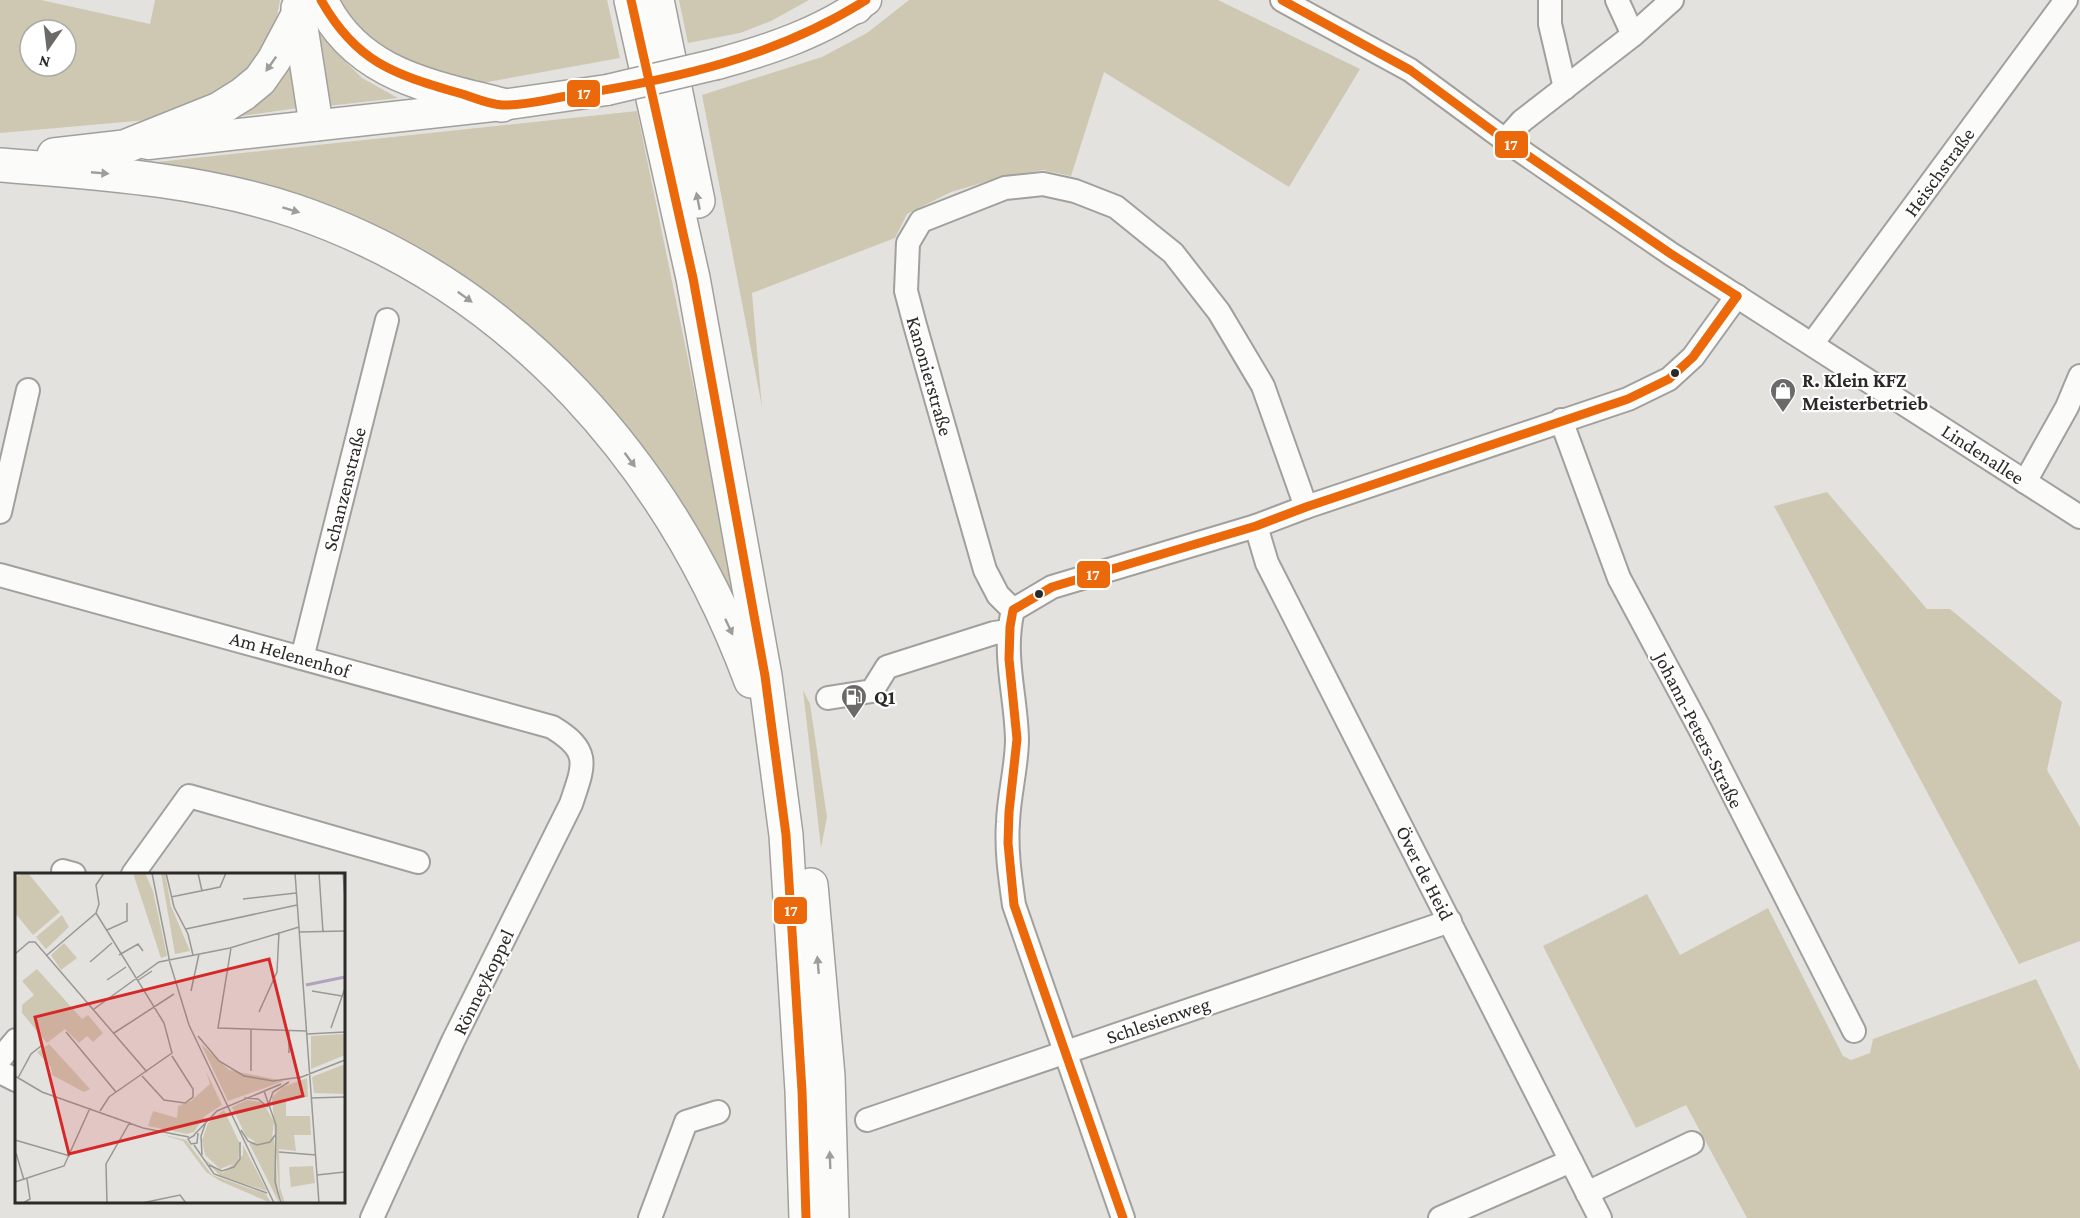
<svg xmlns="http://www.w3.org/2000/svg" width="2080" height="1218" viewBox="0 0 2080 1218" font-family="'Crimson Pro',serif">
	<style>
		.green { fill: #cec8b3; fill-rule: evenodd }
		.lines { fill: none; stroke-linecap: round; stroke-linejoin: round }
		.minor-casing { stroke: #a1a09d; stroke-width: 26 }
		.major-casing { stroke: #a1a09d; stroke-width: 33 }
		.highway-casing { stroke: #a1a09d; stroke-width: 36 }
		.minor { stroke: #fbfbfa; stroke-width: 22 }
		.major { stroke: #fbfbfa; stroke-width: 30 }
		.highway { stroke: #fbfbfa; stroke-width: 33 }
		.major-bridge-casing { stroke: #a1a09d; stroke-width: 33; stroke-linecap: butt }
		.major-bridge { stroke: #fbfbfa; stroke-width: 30 }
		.bus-1-casing { stroke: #fff; stroke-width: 14 }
		.bus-1 { stroke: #eb690a; stroke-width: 9 }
		.oneway { fill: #9d9d9c }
		.bus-dot { fill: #2b2a28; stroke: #fff; stroke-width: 2 }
		.labels { text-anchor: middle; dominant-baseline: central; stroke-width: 4.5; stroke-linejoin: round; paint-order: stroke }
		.street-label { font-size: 20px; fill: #2b2a28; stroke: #fff }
		.poi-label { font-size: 20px; font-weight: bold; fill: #2b2a28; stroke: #fff; text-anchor: start }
		.inset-river { fill: none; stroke: #b1a2be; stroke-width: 3 }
		.inset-road { fill: none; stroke: #999895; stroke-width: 1.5 }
		.view { fill: #d62828; fill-opacity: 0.15; stroke: #d62828; stroke-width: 3 }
		.inset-edge { fill: none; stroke: #2b2a28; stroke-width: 3 }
		.line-badge { stroke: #fff; stroke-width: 2 }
		.badge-label { font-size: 16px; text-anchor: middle; font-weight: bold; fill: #fff }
	</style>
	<rect width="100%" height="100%" fill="#e3e2de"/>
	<g class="green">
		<path d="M0,0h41l109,24 5,-24h125l-6,32 -10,22 -43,41 -74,25 -147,13zM30,30h36v36h-36z"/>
		<path d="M329,0h278l13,58 -138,25 -90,-18z"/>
		<path d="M679,0h130l-38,21 -31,12 -52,10z"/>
		<path d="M909,0h309l142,69 -71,118 -185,-115 -33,104 -28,-6 -41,7 -51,15 -44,22 -12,24 -143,55 10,114 -60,-312 120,-38 45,-24z"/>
		<path d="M315,24l20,27 27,27 36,20 -70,8z"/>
		<path d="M287,48l11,60 -70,10z"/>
		<path d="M637,111l110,535 -53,-108 -254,-269 -312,-104z"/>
		<path d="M1827,492l100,117h23l112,93 -15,68 33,57v114l-61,23 -245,-458z"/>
		<path d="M803,690l7,14 17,113 -6,31z"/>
		<path d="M1647,894l33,61 88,-47 75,148 8,4 19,-7 3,-14 163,-60 44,91v148h-333l-61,-113 -50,23 -93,-182z"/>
	</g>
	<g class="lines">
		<defs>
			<g id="minor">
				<path d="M1282,0l128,70 95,70 166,114 409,263"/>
				<path d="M1550,0v24l15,64"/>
				<path d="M1617,0l16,35"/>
				<path d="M1505,140l17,-19 111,-86 39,-35"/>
				<path d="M1812,344l254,-344"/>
				<path d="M1561,420l58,158 82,153 153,300"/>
				<path d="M2025,482l42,-75 13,-31"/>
				<path d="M0,512l28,-122"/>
				<path d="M1256,526l11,37 333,655"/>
				<path d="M0,575l552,152c40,24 32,38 19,77l-118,237 -81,177"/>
				<path d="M1013,610l-15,-15 -13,-25 -70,-245 -9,-34 2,-48 13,-22 84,-33 38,-4 32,7 41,16 57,46 46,59 44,74 43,121"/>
				<path d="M302,658l85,-338"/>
				<path d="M828,698l44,-7 15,-24 107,-34 14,-2"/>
				<path d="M63,871l11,3"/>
				<path d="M133,874l56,-78 229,66"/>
				<path d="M0,1059l16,-19"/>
				<path d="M0,1072l16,8"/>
				<path d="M867,1120l583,-199"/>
				<path d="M1587,1193l105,-50"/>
				<path d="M650,1218l36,-96 32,-10"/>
				<path d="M1123,1218l-109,-313c-4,-28 -8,-55 -6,-83 1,-28 9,-56 9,-83 -1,-45 -15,-84 -4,-129l39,-23 204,-61 50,-19 322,-108 41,-20 24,-22 44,-61"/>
				<path d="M1440,1218l131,-57"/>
			</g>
			<g id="major">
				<path d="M717,64c51,-14 106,-32 149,-64"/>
				<path d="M148,144l354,-39 105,-15"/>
			</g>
			<g id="highway">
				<path d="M321,0c35,75 109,86 181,105"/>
				<path d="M631,0l62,278 72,398 21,159 16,256 4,127"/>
				<path d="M657,0l41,201"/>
				<path d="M856,7l5,-7"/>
				<path d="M298,8l18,116"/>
				<path d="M54,155l70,-8 95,-38 24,-15 17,-14 14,-20 25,-47"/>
				<path d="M0,165c99,8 200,14 295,46 220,75 376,255 456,470"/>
				<path d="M811,885l17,191 4,142"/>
			</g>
		</defs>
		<use href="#minor" class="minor-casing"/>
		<use href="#major" class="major-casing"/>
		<use href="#highway" class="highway-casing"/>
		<use href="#minor" class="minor"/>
		<use href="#major" class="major"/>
		<use href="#highway" class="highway"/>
		<defs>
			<path id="major-bridge" d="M607,90l110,-26"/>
		</defs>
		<use href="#major-bridge" class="major-bridge-casing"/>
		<use href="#major-bridge" class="major-bridge"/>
		<defs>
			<g id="bus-1">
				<path d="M321,0c35,62 72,74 138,93 14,4 28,11 43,12 24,1 49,-7 72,-10 103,-16 204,-39 292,-95"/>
				<path d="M631,0l62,278 72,398 21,159 16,256 4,127"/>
				<path d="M1282,0l128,70 95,70 166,114 66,42"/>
				<path d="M1123,1218l-109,-313 -6,-62 1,-31 8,-73 -8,-80 1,-32 3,-17 39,-23 204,-61 50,-19 322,-108 41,-20 24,-22 44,-61"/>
			</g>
		</defs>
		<use href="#bus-1" class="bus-1-casing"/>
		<use href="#bus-1" class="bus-1"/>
	</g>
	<defs><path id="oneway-solid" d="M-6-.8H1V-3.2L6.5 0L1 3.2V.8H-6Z" transform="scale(1.5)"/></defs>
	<g class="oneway">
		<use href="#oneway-solid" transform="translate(271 64) rotate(125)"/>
		<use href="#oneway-solid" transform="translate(100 173) rotate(5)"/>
		<use href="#oneway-solid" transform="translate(698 201) rotate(-101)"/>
		<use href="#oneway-solid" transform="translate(291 210) rotate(17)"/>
		<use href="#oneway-solid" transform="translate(465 297) rotate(36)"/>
		<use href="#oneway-solid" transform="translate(630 460) rotate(53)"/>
		<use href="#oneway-solid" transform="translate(729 627) rotate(65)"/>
		<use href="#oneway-solid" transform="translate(818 965) rotate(-95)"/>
		<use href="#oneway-solid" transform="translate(830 1160) rotate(-92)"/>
	</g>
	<defs>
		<symbol id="shop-pin" viewBox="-11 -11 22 30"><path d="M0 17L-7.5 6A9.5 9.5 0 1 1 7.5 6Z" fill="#6b6a68" stroke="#fff"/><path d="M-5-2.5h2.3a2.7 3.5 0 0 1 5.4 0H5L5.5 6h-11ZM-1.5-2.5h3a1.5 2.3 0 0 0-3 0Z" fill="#fff"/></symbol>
		<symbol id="fuel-pin" viewBox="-11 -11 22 30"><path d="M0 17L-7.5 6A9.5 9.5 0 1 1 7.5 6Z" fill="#6b6a68" stroke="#fff"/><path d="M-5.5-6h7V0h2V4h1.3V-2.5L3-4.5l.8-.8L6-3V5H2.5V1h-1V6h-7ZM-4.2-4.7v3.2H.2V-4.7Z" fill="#fff"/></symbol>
	</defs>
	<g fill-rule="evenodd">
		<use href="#shop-pin" x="1768" y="376" width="30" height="40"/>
		<use href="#fuel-pin" x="839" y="682" width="30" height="40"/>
	</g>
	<g class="bus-dot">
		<circle cx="1675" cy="373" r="5"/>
		<circle cx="1039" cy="594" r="5"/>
	</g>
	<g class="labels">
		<g class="street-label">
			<text transform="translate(1939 172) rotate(-54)">Heischstraße</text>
			<text transform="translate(930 376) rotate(74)">Kanonierstraße</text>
			<text transform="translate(1983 454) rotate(33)">Lindenallee</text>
			<text transform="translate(344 489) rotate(-76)">Schanzenstraße</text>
			<text transform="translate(290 654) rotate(16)">Am Helenenhof</text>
			<text transform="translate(1699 730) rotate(63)">Johann-Peters-Straße</text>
			<text transform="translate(1425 873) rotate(63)">Över de Heid</text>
			<text transform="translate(483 982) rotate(-64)">Rönneykoppel</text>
			<text transform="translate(1158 1020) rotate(-19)">Schlesienweg</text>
		</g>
		<g class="poi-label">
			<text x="1802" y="380">R. Klein KFZ<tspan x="1802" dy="23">Meisterbetrieb</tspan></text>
			<text x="874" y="697">Q1</text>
		</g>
	</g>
	<g transform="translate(15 873)">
		<rect width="330" height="330" fill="#e3e2de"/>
		<path d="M8,0h5l32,39 -27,23 -18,-22v-35zM118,0h12l8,18 14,65 -6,2zM146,0h4l6,33 19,45 -15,3zM47,42l7,12 -23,22 -10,-12zM49,70l13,15 -16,12 -10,-15zM22,96l45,50 6,-4 15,18 -10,9 -6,-6 -8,7 -14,-14 -18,14 -25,-30v-8l12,-10 -12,-14zM330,161v21l-34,14v-33zM34,171l41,45 -6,3 -32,-17 -1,-8 -14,-15zM186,171l28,26 55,11 -56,20zM330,191v30l-31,-1 -2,-16zM191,198l16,34 -17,11 -11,16 -7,2 -39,-8 5,-15 24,7 1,-12 13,-5 19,-17zM292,205l1,19 -22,1v18h24l1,19h-17l2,16 -17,-2 1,39 5,15h-3l-3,-11 -7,-95 11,-10zM232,227l16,2 11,20 -2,16 -13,6 -13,-8 -14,-29zM209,237l16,34 -2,18 -18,7 -15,-14 -3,-15 6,-17zM145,261l26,6 26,35 54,19 5,9 -51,-22 -14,-9 -23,-31zM259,265l5,65 -30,-60zM228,272l24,46 -47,-15 -17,-18 20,15 20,-18zM298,293l2,17 -24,4 -2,-20z" fill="#cec8b3"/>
		<path class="inset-river" d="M291,112l39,-8"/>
		<path class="inset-road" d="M137,0l18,90 19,62 85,178M151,0l8,34 14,27 5,21M183,0l4,18M280,0l24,330M304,0l4,59M328,0l2,27M156,24l49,-10 6,-14M228,26l53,-6M81,40l68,110 8,30 -63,44 -9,14M171,56l111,-24M92,57l20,-9v-18M284,59l46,-1M216,75l-13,80 88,3M0,81l14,-12h6l112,130M32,82l49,-42 3,-9 -3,-19 8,-12M104,82l19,-11 5,7M75,89l22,-19M92,107l19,-13M122,108l15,-10M176,118l8,-37M297,118l30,5M79,136l65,-47 71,-14 69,-21M244,139l18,-40 2,-40M316,155l14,-40M274,158v22M51,159l50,60M99,160l60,-39M292,161l38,-2M183,163l21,25 25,15 29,5 28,-4M236,198v-41M0,203l27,16 101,36 46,9M127,203l22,24 21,3 8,-6v-8l-21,-33M3,205l13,-24 10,-8M284,205l46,-18M249,218l12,34 -1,57 6,21M229,225l14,1 10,8M296,225l34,-1M254,230l4,-11 16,-10M226,257l7,11 9,4 13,-3 5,-7M179,262l23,-24 64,-27M180,262l-7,4 3,5 6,-1 1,-10M0,267l55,16M179,272l20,29 53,19M264,279l37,3M1,280l8,27M187,282l-1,-19 6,-17M194,292l13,6 12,-4 6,-8v-17M302,302l28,-3M0,309l49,-16 26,-58M8,330l7,-4 -3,-20M92,330l-1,-39 24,-42M127,330l38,-8 6,8"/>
		<path class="view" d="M254,86l34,137 -234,58 -34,-137z"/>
		<rect width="330" height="330" class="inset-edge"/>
	</g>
	<g class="line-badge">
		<rect x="566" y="79" width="35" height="29" rx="6" fill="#eb690a"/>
		<rect x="1494" y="130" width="35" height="29" rx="6" fill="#eb690a"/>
		<rect x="1076" y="560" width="35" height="29" rx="6" fill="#eb690a"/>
		<rect x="773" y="896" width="35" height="29" rx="6" fill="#eb690a"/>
	</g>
	<g class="badge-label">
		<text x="584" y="99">17</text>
		<text x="1511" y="150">17</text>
		<text x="1093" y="580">17</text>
		<text x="791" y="916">17</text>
	</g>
	<g transform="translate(48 48) rotate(194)"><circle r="28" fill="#ffffff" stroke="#aaaaa9" stroke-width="1.5"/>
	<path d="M0-4.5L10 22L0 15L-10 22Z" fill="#6b6a68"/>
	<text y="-9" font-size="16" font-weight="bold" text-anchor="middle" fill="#2b2a28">N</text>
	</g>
</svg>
